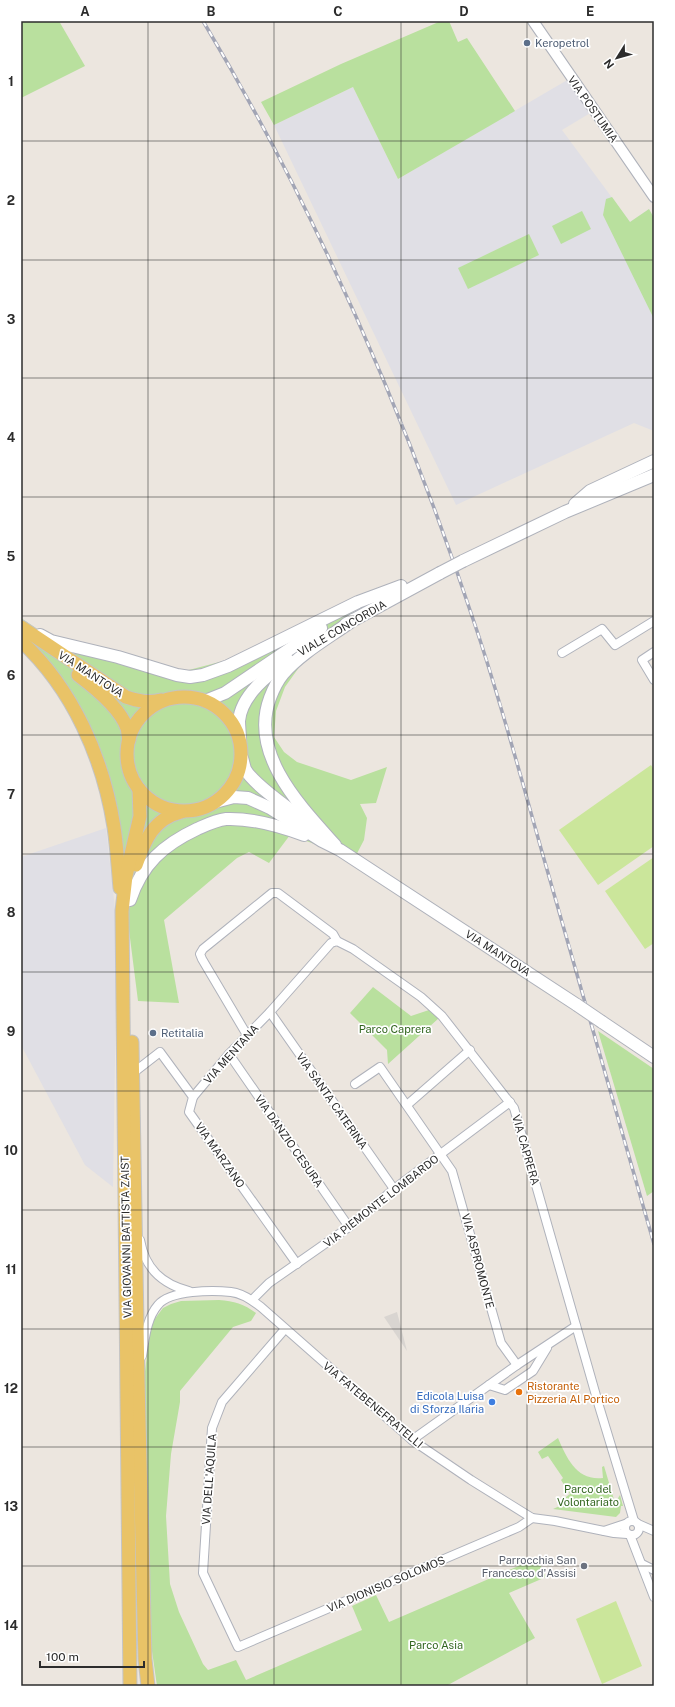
<svg xmlns="http://www.w3.org/2000/svg" width="675" height="1707" viewBox="0 0 675 1707" font-family="'Public Sans',sans-serif">
	<style>
		.industrial { fill: #e0dfe5 }
		.green { fill: #b9e09e }
		.pitch { fill: #cbe69b }
		.plaza { fill: #d9d5d1 }
		.lines { fill: none; stroke-linecap: round; stroke-linejoin: round }
		.minor-casing { stroke: #afb2bb; stroke-width: 10 }
		.tertiary-casing { stroke: #afb2bb; stroke-width: 12 }
		.secondary-casing { stroke: #afb2bb; stroke-width: 14 }
		.primary-casing { stroke: #c4c4c4; stroke-width: 15 }
		.minor { stroke: #fff; stroke-width: 8 }
		.tertiary { stroke: #fff; stroke-width: 10 }
		.secondary { stroke: #fff; stroke-width: 12 }
		.primary { stroke: #e9c367; stroke-width: 13 }
		.rail-casing { stroke: #a2a5b5; stroke-width: 3.5 }
		.rail { stroke: #fff; stroke-width: 2; stroke-dasharray: 6; stroke-linecap: butt }
		.secondary-bridge-casing { stroke: #afb2bb; stroke-width: 14; stroke-linecap: butt }
		.secondary-bridge { stroke: #fff; stroke-width: 12 }
		.grid { fill: none; stroke: #2c2c2c; stroke-width: 1; stroke-opacity: 0.55 }
		.service-dot { fill: #5c6f8a; stroke: #fff; stroke-width: 1.5 }
		.food-dot { fill: #e8710a; stroke: #fff; stroke-width: 1.5 }
		.shop-dot { fill: #3f7fe0; stroke: #fff; stroke-width: 1.5 }
		.worship-dot { fill: #6b7280; stroke: #fff; stroke-width: 1.5 }
		.labels { text-anchor: middle; dominant-baseline: central; stroke-width: 3.5; stroke-linejoin: round; paint-order: stroke }
		.service-label { font-size: 11px; fill: #4e5e75; stroke: #fff; text-anchor: start }
		.street-label { font-size: 11px; fill: #2c2c2c; stroke: #fff }
		.park-label { font-size: 11px; fill: #32661f; stroke: #fff }
		.food-label { font-size: 11px; fill: #c56008; stroke: #fff; text-anchor: start }
		.shop-label { font-size: 11px; fill: #366cbe; stroke: #fff; text-anchor: end }
		.worship-label { font-size: 11px; fill: #5b616d; stroke: #fff; text-anchor: end }
		.neatline { fill: none; stroke: #2c2c2c; stroke-width: 1.5 }
		.grid-label { font-size: 13px; text-anchor: middle; font-weight: bold; fill: #2c2c2c }
	</style>
	<rect width="100%" height="100%" fill="#ece6df"/>
	<g class="industrial">
		<path d="M569,79l23,33 -30,18 68,92 19,-13 5,9v213l-20,-8 -178,82 -182,-380 79,-38 45,92z"/>
		<path d="M106,828l11,99 -4,260 -28,-22 -64,-120v-188z"/>
	</g>
	<g class="green">
		<path d="M21,21h38l26,45 -64,32z"/>
		<path d="M441,21h8l9,21 9,-4 48,73 -117,68 -45,-92 -79,38 -13,-23 80,-38z"/>
		<path d="M612,197l18,25 19,-13 5,9v101l-51,-104 3,-16z"/>
		<path d="M582,211l9,18 -30,15 -9,-18z"/>
		<path d="M529,234l10,21 -71,34 -10,-21z"/>
		<path d="M351,609l3,6 -33,33 -21,18 -15,21 -9,24 -2,26 10,15 13,10 54,18 36,-13 -11,36 -16,1 7,14 -3,22 -12,23 -32,-17 -30,-11 -21,28 -20,-11 -12,6 -73,62 15,83 -41,-2 -25,-197 -46,-112 -46,-44v-30l16,11 19,8 129,34 46,-12z"/>
		<path d="M373,987l38,29 18,-6 10,8 -51,46 -1,-14 -37,-37z"/>
		<path d="M598,1031l56,38v122l-7,5z"/>
		<path d="M219,1300c15,1 25,4 37,13l-5,8 -18,6 -53,64v11l-9,52 -5,62 4,68 9,28 24,52 5,6 28,-10 10,20 116,-50 -10,-24 24,-11 13,27 148,-64 9,19 -37,16 26,45 -89,48h-289l-8,-56 -6,-242 7,-58 4,-10 9,-12 8,-4 10,-3z"/>
		<path d="M558,1438c9,21 19,43 45,40l-1,-11 2,-1 11,37 5,-8 3,11h-2l-1,7 -4,4 -63,-8 11,-5 -2,-4 8,-6 -9,-14 2,-2 -15,-22 -6,3 -4,-7z"/>
	</g>
	<g class="pitch">
		<path d="M651,765l3,5v76l-56,39 -39,-55z"/>
		<path d="M654,857v86l-9,6 -40,-58z"/>
		<path d="M616,1601l26,65 -40,18 -26,-65z"/>
	</g>
	<path class="plaza" d="M397,1312l10,39 -23,-34z"/>
	<g class="lines">
		<defs>
			<g id="minor">
				<path d="M654,652l-12,8 12,20"/>
				<path d="M562,653l40,-24 13,16 39,-24"/>
				<path d="M270,1012l124,177"/>
				<path d="M247,1035l-45,-76 -2,-5 3,-5 69,-56h6l55,41 4,7"/>
				<path d="M229,1054l120,173"/>
				<path d="M133,1073l27,-21 33,45 -4,15 108,152"/>
				<path d="M355,1084l25,-17 72,104 49,172 16,22"/>
				<path d="M193,1097l36,-43 41,-42 61,-69 6,-2 16,8 68,48 21,19 72,92 85,298 35,115"/>
				<path d="M407,1105l63,-55"/>
				<path d="M140,1240c5,29 22,44 49,51"/>
				<path d="M252,1300l17,-17 80,-56 45,-38 116,-87"/>
				<path d="M285,1329l-63,73 -10,26 -9,145 35,74 281,-120 13,-9"/>
				<path d="M142,1356c3,-17 4,-37 16,-51 12,-15 55,-15 73,-13 11,1 21,8 30,15l151,133 59,40 61,38 23,3 59,12 13,1"/>
				<path d="M489,1385l16,5 28,-19 14,-23"/>
				<path d="M412,1440l105,-75 59,-39"/>
				<circle cx="632" cy="1528" r="7"/>
				<path d="M638,1524l16,7"/>
				<path d="M604,1531l21,-7"/>
				<path d="M630,1535l24,62"/>
				<path d="M642,1564l12,6"/>
			</g>
			<path id="tertiary" d="M533,21l121,176"/>
			<g id="secondary">
				<path d="M575,504l15,-13 64,-30"/>
				<path d="M463,561l102,-49 89,-37"/>
				<path d="M346,624l94,-51"/>
				<path d="M40,635l11,6 67,16 59,18 13,2 13,-2 25,-9 130,-64 43,-16"/>
				<path d="M205,701l20,-8 96,-65"/>
				<path d="M240,740c0,-7 -1,-13 -1,-19 2,-26 30,-47 49,-61"/>
				<path d="M242,758c1,3 2,8 3,11 9,17 53,46 69,58"/>
				<path d="M215,802l19,-5 14,1 22,10 52,33 18,9 237,155"/>
				<path d="M335,845c-35,-39 -86,-91 -65,-147 3,-8 8,-18 13,-24 19,-22 47,-37 70,-54"/>
				<path d="M130,900c12,-36 33,-55 67,-71 9,-4 19,-9 29,-10 26,-1 54,7 78,16"/>
				<path d="M602,1022l52,35"/>
			</g>
			<g id="primary">
				<path d="M21,627l105,70c12,4 22,6 35,3"/>
				<path d="M21,641c52,48 82,117 93,186 3,20 4,40 6,61"/>
				<path d="M78,675c16,12 42,33 49,53 1,3 1,8 2,12"/>
				<circle cx="184" cy="754" r="57"/>
				<path d="M136,865c9,-25 17,-46 45,-53"/>
				<path d="M132,1042l6,339 7,278 3,27"/>
				<path d="M130,1686l-8,-775 4,-35 14,-60 -1,-27"/>
			</g>
		</defs>
		<use href="#minor" class="minor-casing"/>
		<use href="#tertiary" class="tertiary-casing"/>
		<use href="#secondary" class="secondary-casing"/>
		<use href="#primary" class="primary-casing"/>
		<use href="#minor" class="minor"/>
		<use href="#tertiary" class="tertiary"/>
		<use href="#secondary" class="secondary"/>
		<use href="#primary" class="primary"/>
		<defs>
			<path id="rail" d="M203,21c112,188 201,390 270,598 26,76 47,155 69,233 38,130 74,261 112,392"/>
		</defs>
		<use href="#rail" class="rail-casing"/>
		<use href="#rail" class="rail"/>
		<defs>
			<g id="secondary-bridge">
				<path d="M440,573l23,-12"/>
				<path d="M577,1005l25,17"/>
			</g>
		</defs>
		<use href="#secondary-bridge" class="secondary-bridge-casing"/>
		<use href="#secondary-bridge" class="secondary-bridge"/>
	</g>
	<path class="grid" d="M148,21v1665M274,21v1665M401,21v1665M527,21v1665M21,141h633M21,260h633M21,378h633M21,497h633M21,616h633M21,735h633M21,854h633M21,972h633M21,1091h633M21,1210h633M21,1329h633M21,1447h633M21,1566h633"/>
	<g class="service-dot">
		<circle cx="527" cy="43" r="4"/>
		<circle cx="153" cy="1033" r="4"/>
	</g>
	<circle class="food-dot" cx="519" cy="1392" r="4"/>
	<circle class="shop-dot" cx="492" cy="1402" r="4"/>
	<circle class="worship-dot" cx="584" cy="1566" r="4"/>
	<g class="labels">
		<g class="service-label">
			<text x="535" y="43">Keropetrol</text>
			<text x="161" y="1033">Retitalia</text>
		</g>
		<g class="street-label">
			<text transform="translate(593 109) rotate(55)">VIA POSTUMIA</text>
			<text transform="translate(342 628) rotate(-30)">VIALE CONCORDIA</text>
			<text transform="translate(91 674) rotate(33)">VIA MANTOVA</text>
			<text transform="translate(498 953) rotate(33)">VIA MANTOVA</text>
			<text transform="translate(231 1054) rotate(-48)">VIA MENTANA</text>
			<text transform="translate(332 1101) rotate(55)">VIA SANTA CATERINA</text>
			<text transform="translate(289 1141) rotate(55)">VIA DANZIO CESURA</text>
			<text transform="translate(526 1150) rotate(74)">VIA CAPRERA</text>
			<text transform="translate(220 1155) rotate(55)">VIA MARZANO</text>
			<text transform="translate(381 1201) rotate(-38)">VIA PIEMONTE LOMBARDO</text>
			<text transform="translate(126 1237) rotate(-91)">VIA GIOVANNI BATTISTA ZAIST</text>
			<text transform="translate(478 1261) rotate(75)">VIA ASPROMONTE</text>
			<text transform="translate(373 1405) rotate(40)">VIA FATEBENEFRATELLI</text>
			<text transform="translate(209 1479) rotate(-86)">VIA DELL'AQUILA</text>
			<text transform="translate(386 1584) rotate(-23)">VIA DIONISIO SOLOMOS</text>
		</g>
		<g class="park-label">
			<text x="395" y="1029">Parco Caprera</text>
			<text x="588" y="1489">Parco del<tspan x="588" dy="13">Volontariato</tspan></text>
			<text x="436" y="1645">Parco Asia</text>
		</g>
		<g class="food-label">
			<text x="527" y="1386">Ristorante<tspan x="527" dy="13">Pizzeria Al Portico</tspan></text>
		</g>
		<g class="shop-label">
			<text x="484" y="1396">Edicola Luisa<tspan x="484" dy="13">di Sforza Ilaria</tspan></text>
		</g>
		<g class="worship-label">
			<text x="576" y="1560">Parrocchia San<tspan x="576" dy="13">Francesco d'Assisi</tspan></text>
		</g>
	</g>
	<rect width="675" height="1707" fill="none" stroke="#ffffff" stroke-width="44"/>
	<g transform="translate(617 58) rotate(233)" stroke="#ffffff" stroke-width="3" paint-order="stroke">
	<path d="M0-3L7 15L0 10L-7 15Z" fill="#2c2c2c"/>
	<text y="-6" font-size="11" font-weight="bold" text-anchor="middle" fill="#2c2c2c">N</text>
	</g>
	<path d="M40 1661v6h104v-6" fill="none" stroke="#2c2c2c" stroke-width="2"/>
	<text x="46" y="1661" font-size="12" fill="#2c2c2c" stroke="#ffffff" stroke-width="3" paint-order="stroke">100 m</text>
	<rect x="22" y="22" width="631" height="1663" class="neatline"/>
	<g class="grid-label">
		<text x="85" y="16">A</text>
		<text x="211" y="16">B</text>
		<text x="338" y="16">C</text>
		<text x="464" y="16">D</text>
		<text x="590" y="16">E</text>
		<text x="11" y="86">1</text>
		<text x="11" y="205">2</text>
		<text x="11" y="324">3</text>
		<text x="11" y="442">4</text>
		<text x="11" y="561">5</text>
		<text x="11" y="680">6</text>
		<text x="11" y="799">7</text>
		<text x="11" y="917">8</text>
		<text x="11" y="1036">9</text>
		<text x="11" y="1155">10</text>
		<text x="11" y="1274">11</text>
		<text x="11" y="1393">12</text>
		<text x="11" y="1511">13</text>
		<text x="11" y="1630">14</text>
	</g>
</svg>
